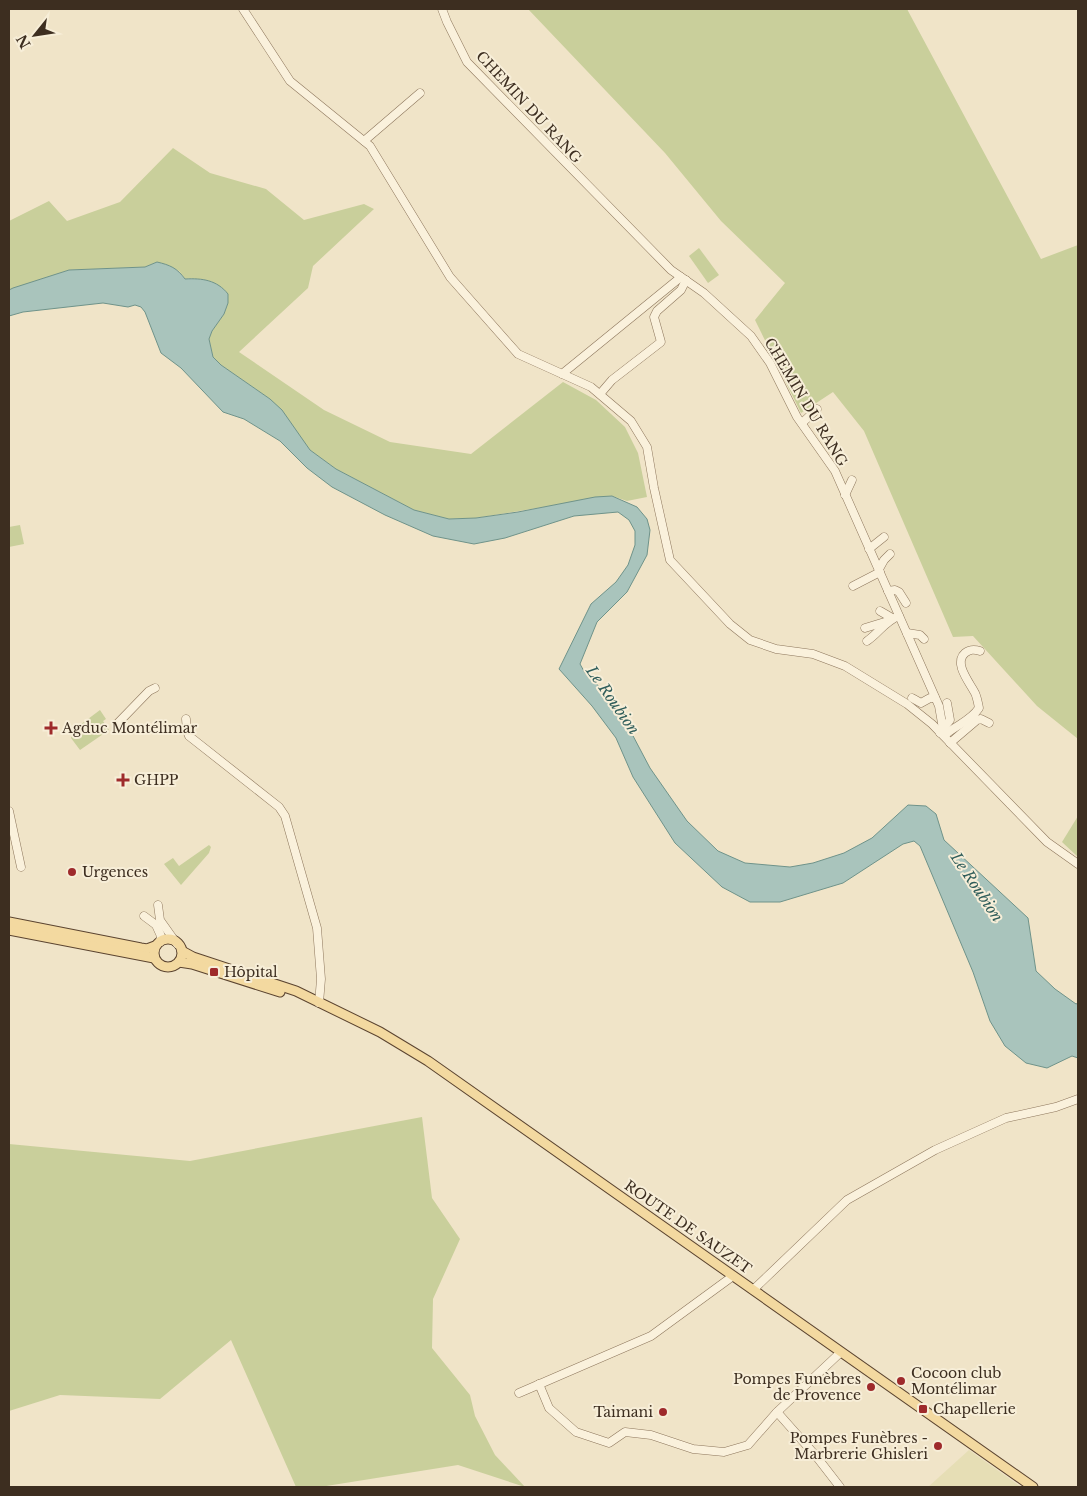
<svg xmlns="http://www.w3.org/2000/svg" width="1087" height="1496" viewBox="0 0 1087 1496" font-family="'Libre Baskerville',serif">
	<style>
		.farmland { fill: #e6deb5 }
		.green { fill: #c9cf9b }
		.water { fill: #a9c4bc; stroke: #6f938a }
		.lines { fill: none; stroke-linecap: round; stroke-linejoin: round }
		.minor-casing { stroke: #8d765c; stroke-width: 9 }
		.major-casing { stroke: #5b4430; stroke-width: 11 }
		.minor { stroke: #faf1dc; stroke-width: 8 }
		.major { stroke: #f3d9a0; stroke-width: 9 }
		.poi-dot { fill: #9e2a2b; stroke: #f7eed8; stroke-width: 2 }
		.labels { text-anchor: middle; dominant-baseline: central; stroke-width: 4; stroke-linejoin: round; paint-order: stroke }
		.street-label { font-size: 14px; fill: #3d2e20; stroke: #f7eed8 }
		.poi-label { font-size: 14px; fill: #3d2e20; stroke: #f7eed8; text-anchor: start }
		.water-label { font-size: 15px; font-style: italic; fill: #2f5d5a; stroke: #f7eed8 }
	</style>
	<rect width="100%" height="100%" fill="#f0e4c8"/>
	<path class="farmland" d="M969,1450l52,37h-93z"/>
	<g class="green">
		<path d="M528,9h379l134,250 37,-14v494l-41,-33 -64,-70 -20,1 -89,-206 -31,-39 -32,21 -46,-93 30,-37 -64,-62 -56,-68z"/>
		<path d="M173,148l37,25 56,16 38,31 60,-16 10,5 -61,57 -5,22 -69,64 85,58 66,32 81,12 92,-72 33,18 29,27 13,26 9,44 -20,4 -15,-5 -136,22 -27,1 -35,-9 -78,-41 -26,-19 -40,-51 -49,-34 -8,-8 -4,-18 3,-8 12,-17 4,-11v-8c-10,-14 -27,-17 -43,-16l-6,-8 -22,-9 -12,5 -76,3 -60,20v-69l40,-20 18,20 53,-19z"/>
		<path d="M699,248l20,27 -11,8 -19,-27z"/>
		<path d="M20,525l4,19 -15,3v-20z"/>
		<path d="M100,710l6,9 -3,2 6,9 -29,20 -9,-12 2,-5 -1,-2z"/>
		<path d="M1078,816v41l-16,-15z"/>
		<path d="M209,845l2,2 -2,6 -28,32 -17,-21 9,-6 6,8z"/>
		<path d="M422,1117l10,81 28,41 -27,60 -1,49 38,47 5,21 20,39 30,32 -67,-22 -138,22h-24l-65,-147 -71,59 -100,-4 -51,16v-267l181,17z"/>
	</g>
	<path class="water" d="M157,262c13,3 20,6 28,17 17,-1 32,1 43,15v9l-4,11 -12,17 -3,8 4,18 8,8 49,34 12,11 28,40 26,19 78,41 35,9 27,-1 42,-6 77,-15 17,-1 25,11 10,12 3,11 -3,25 -20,37 -30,30 -17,42 5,9 26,25 11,17 28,53 37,53 31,30 27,12 45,4 23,-4 31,-10 28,-15 36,-33 18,1 10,8 8,26 84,78 8,53 19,18 21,15 2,-1v55l-6,-2 -25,12 -21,-5 -21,-17 -15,-25 -17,-49 -53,-126 -6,-5 -11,3 -60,39 -63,19h-30l-28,-15 -47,-44 -42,-66 -17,-39 -24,-32 -33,-37 32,-65 25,-22 12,-17 7,-20v-14l-6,-11 -11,-8 -44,4 -69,22 -31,6 -41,-8 -48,-21 -53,-28 -25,-19 -27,-27 -36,-22 -21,-7 -42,-44 -20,-15 -16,-41 -4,-5 -6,-2 -7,2 -25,-4 -80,9 -14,4v-26l4,-2 56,-18 76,-3z"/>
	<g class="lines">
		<defs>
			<g id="minor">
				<path d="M243,9l47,72 80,65 80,131 68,77 73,33 40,34 16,26 7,41 16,72 60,64 20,16 26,9 37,5 32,12 62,38 25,20 115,118 31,22"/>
				<path d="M442,9l5,13 20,40 204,208 33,23 47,43 19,27 27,54 38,54 104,235 4,23 -3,4"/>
				<path d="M364,141l56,-48"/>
				<path d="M562,374l119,-97"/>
				<path d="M600,394l12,-14 49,-38 -7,-25 3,-6 24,-21 5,-10"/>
				<path d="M802,423l15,-14"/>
				<path d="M845,495l7,-15"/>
				<path d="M869,549l15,-12"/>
				<path d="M879,569l5,-9 6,-6"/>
				<path d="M853,586l27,-14"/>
				<path d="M888,591l7,-1 4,2 7,11"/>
				<path d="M880,611l12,7"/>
				<path d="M865,628l23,-7"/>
				<path d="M907,633l13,2 4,4"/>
				<path d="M867,641c12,-8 18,-20 32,-25"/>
				<path d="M912,698l9,5 9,-5h5"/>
				<path d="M186,719l1,12 2,5 90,71 6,9 32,112 4,51 -2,24"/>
				<path d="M117,724l32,-33 6,-3"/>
				<path d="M943,729l7,-9 -3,-17"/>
				<path d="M944,736c11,-11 26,-14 35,-28 -1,-5 -2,-11 -4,-15 -5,-10 -22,-30 -10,-40 5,-4 9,-4 15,-2"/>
				<path d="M950,743l27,-23 4,-1 8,4"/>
				<path d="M9,811l12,56"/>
				<path d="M158,905l2,15 17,24"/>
				<path d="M144,916l12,9 5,11 -1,6"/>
				<path d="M753,1290l94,-90 88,-50 71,-32 50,-11 22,-8"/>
				<path d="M539,1384l10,24 27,24 33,11 16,-11 26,3 42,14 31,3 24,-7 29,-33 64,-60"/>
				<path d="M519,1393l132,-57 82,-60"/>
				<path d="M777,1412l39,44 24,31"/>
			</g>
			<g id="major">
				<path d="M9,922l132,26 6,1 8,-3"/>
				<path d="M9,930l145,28"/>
				<circle cx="168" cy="953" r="14"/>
				<path d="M182,951l11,6 103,34 84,41 48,29 605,426"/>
				<path d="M179,962l13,2 88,28"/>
			</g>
		</defs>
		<use href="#minor" class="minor-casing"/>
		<use href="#major" class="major-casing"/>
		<use href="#minor" class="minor"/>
		<use href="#major" class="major"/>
	</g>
	<g class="poi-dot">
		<path d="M48.5 720.5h5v5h5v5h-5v5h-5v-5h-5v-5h5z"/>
		<path d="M120.5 772.5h5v5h5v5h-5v5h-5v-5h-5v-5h5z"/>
		<circle cx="72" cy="872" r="5"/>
		<rect x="209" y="967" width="10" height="10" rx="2.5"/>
		<circle cx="901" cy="1381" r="5"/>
		<circle cx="871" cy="1387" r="5"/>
		<rect x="918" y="1404" width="10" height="10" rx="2.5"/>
		<circle cx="663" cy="1412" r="5"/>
		<circle cx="938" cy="1446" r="5"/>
	</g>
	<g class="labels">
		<g class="street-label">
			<text transform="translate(529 107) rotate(47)">CHEMIN DU RANG</text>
			<text transform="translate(806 402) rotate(59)">CHEMIN DU RANG</text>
			<text transform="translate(688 1227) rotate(35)">ROUTE DE SAUZET</text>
		</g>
		<g class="poi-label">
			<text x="62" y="728">Agduc Montélimar</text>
			<text x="134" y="780">GHPP</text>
			<text x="82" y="872">Urgences</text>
			<text x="224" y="972">Hôpital</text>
			<text x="911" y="1373">Cocoon club<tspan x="911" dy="16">Montélimar</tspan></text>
			<text x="861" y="1379" text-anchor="end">Pompes Funèbres<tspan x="861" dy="16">de Provence</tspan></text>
			<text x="933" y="1409">Chapellerie</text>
			<text x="653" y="1412" text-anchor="end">Taimani</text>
			<text x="928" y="1438" text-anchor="end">Pompes Funèbres -<tspan x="928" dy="16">Marbrerie Ghisleri</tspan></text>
		</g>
		<g class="water-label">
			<text transform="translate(613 700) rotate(55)">Le Roubion</text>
			<text transform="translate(977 887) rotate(56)">Le Roubion</text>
		</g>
	</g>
	<rect width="1087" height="1496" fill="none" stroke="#3d2e20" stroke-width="20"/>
	<g transform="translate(35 35) rotate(240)" stroke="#f7eed8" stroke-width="4" paint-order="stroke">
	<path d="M0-4L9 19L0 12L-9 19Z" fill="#3d2e20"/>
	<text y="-8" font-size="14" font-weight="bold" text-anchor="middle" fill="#3d2e20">N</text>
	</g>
</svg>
